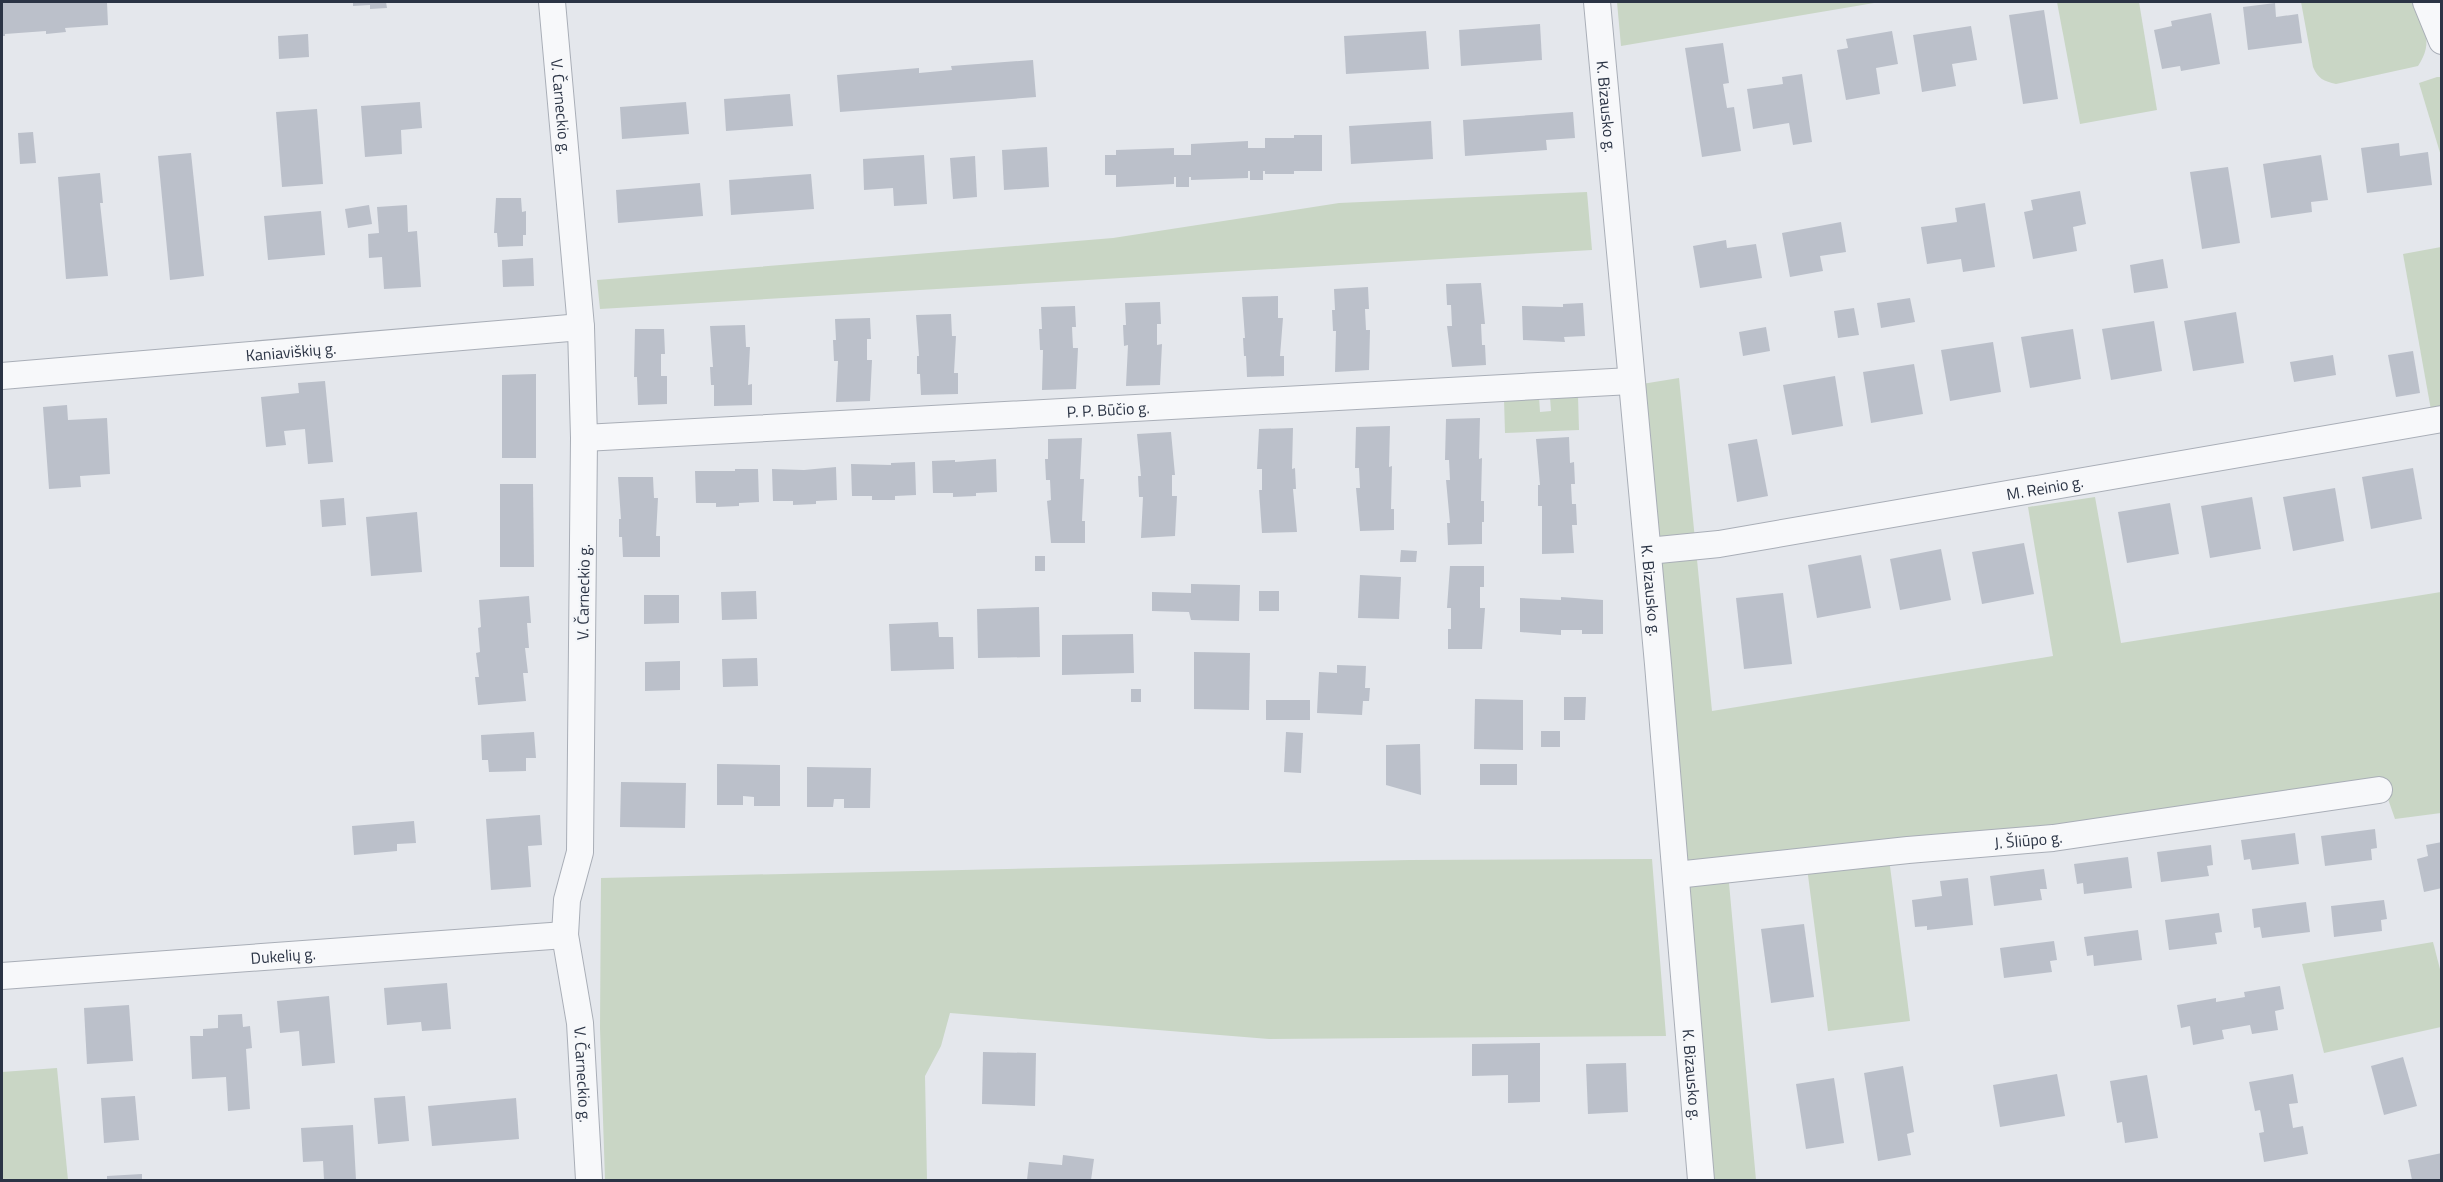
<svg xmlns="http://www.w3.org/2000/svg" width="2443" height="1182" viewBox="0 0 2443 1182" font-family="'Titillium Web',sans-serif">
	<style>
		.green { fill: #c9d6c5 }
		.building { fill: #bbc0ca }
		.lines { fill: none; stroke-linecap: round; stroke-linejoin: round }
		.minor-casing { stroke: #a9aeb7; stroke-width: 28 }
		.minor { stroke: #f7f8fa; stroke-width: 26 }
		.labels { text-anchor: middle; dominant-baseline: central; stroke-width: 4.5; stroke-linejoin: round; paint-order: stroke }
		.street-label { font-size: 16px; fill: #2b3445; stroke: #f4f6f9 }
	</style>
	<rect width="100%" height="100%" fill="#e4e7ec"/>
	<g class="green">
		<path d="M1617,2h263l-259,44z"/>
		<path d="M2057,2h82l18,108 -77,14z"/>
		<path d="M2301,2h112c10,25 22,39 5,64l-82,18c-12,-3 -18,-5 -23,-17z"/>
		<path d="M2437,77h4v79l-22,-73z"/>
		<path d="M1587,192l5,58 -992,59 -3,-29 516,-42 226,-35z"/>
		<path d="M2441,247v161l-10,2 -28,-156z"/>
		<path d="M1679,378l33,333 341,-55 -25,-149 67,-10 26,146 320,-51v221l-46,6 -14,-40 -298,43 -196,21 23,178 -82,10 -23,-179 -78,9 29,319h-48l-66,-796z"/>
		<path d="M1578,396l1,34 -74,3 -1,-34 35,-2 1,15 11,-1 -1,-14z"/>
		<path d="M1652,859l14,177 -397,3 -319,-26 -9,33 -16,30 2,104h-322l-5,-152 1,-150 808,-18z"/>
		<path d="M2433,942l8,31v54l-117,26 -22,-89z"/>
		<path d="M57,1068l11,112h-66v-108z"/>
	</g>
	<g class="building">
		<path d="M2,2h105l1,23 -43,3 1,4 -20,2v-3l-41,3v2h-3z"/>
		<path d="M353,2h33l1,6 -17,1v-4l-17,1z"/>
		<path d="M2275,3l1,14 22,-3 4,29 -54,7 -5,-43z"/>
		<path d="M2044,10l14,89 -35,5 -14,-89z"/>
		<path d="M2211,13l9,51 -39,7 -1,-5 -18,3 -8,-39 18,-4 -1,-5z"/>
		<path d="M1540,24l2,36 -81,6 -2,-36z"/>
		<path d="M1971,26l6,34 -25,4 4,22 -34,6 -9,-57z"/>
		<path d="M1426,31l3,38 -83,5 -2,-38z"/>
		<path d="M1892,31l6,33 -22,4 4,26 -34,6 -9,-50 11,-2 -2,-9z"/>
		<path d="M308,34l1,23 -30,2 -1,-23z"/>
		<path d="M1723,43l6,40 -6,1 4,24 7,-1 7,44 -39,6 -17,-109z"/>
		<path d="M1033,60l3,37 -196,15 -3,-37 82,-7v5l33,-3 -1,-4z"/>
		<path d="M1802,74l10,68 -19,3 -4,-22 -36,6 -6,-40 36,-5 -1,-7z"/>
		<path d="M790,94l3,32 -67,5 -2,-32z"/>
		<path d="M420,102l2,26 -21,2 1,24 -37,3 -4,-51z"/>
		<path d="M686,102l3,32 -67,5 -2,-32z"/>
		<path d="M317,109l6,75 -41,3 -6,-75z"/>
		<path d="M1573,112l2,26 -29,2 1,10 -82,6 -2,-36z"/>
		<path d="M1431,121l2,38 -82,5 -2,-38z"/>
		<path d="M33,132l3,31 -16,1 -2,-31z"/>
		<path d="M1294,135h28v36h-28v3h-29v-3h-2v9h-13v-9h-2v7l-57,2v-3h-2v10h-13v-10h-2v7l-58,3v-12h-11v-20h11v-5l58,-2v7h17v-11l57,-3v7h17v-10h29z"/>
		<path d="M2399,143l1,13 28,-4 4,33 -65,8 -6,-45z"/>
		<path d="M1047,147l2,40 -45,3 -2,-40z"/>
		<path d="M191,153l13,123 -34,4 -12,-124z"/>
		<path d="M924,155l3,49 -33,2 -1,-18 -29,2 -1,-31z"/>
		<path d="M2321,155l7,45 -17,2 1,10 -41,6 -8,-54z"/>
		<path d="M975,156l2,41 -24,2 -3,-41z"/>
		<path d="M2228,167l12,76 -38,6 -12,-77z"/>
		<path d="M100,173l3,30h-3l8,73 -42,3 -8,-102z"/>
		<path d="M811,174l3,35 -83,6 -2,-35z"/>
		<path d="M700,183l3,33 -85,7 -2,-33z"/>
		<path d="M2080,191l6,33 -13,3 4,24 -44,8 -9,-47 9,-2 -2,-10z"/>
		<path d="M496,198h25l1,14 4,-1v24h-3v11l-25,1 -1,-14h-3z"/>
		<path d="M1985,203l10,64 -32,5 -2,-13 -34,5 -6,-37 36,-5 -2,-14z"/>
		<path d="M369,205l3,19 -24,4 -3,-19z"/>
		<path d="M407,205l1,27 9,-1 4,56 -37,2 -2,-32 -13,1 -1,-24 11,-1 -2,-26z"/>
		<path d="M321,211l4,44 -57,5 -4,-44z"/>
		<path d="M1841,222l5,30 -26,4 3,15 -33,6 -8,-44z"/>
		<path d="M1726,240l1,8 29,-4 6,34 -62,10 -7,-42z"/>
		<path d="M533,258l1,28 -31,1 -1,-27z"/>
		<path d="M2163,259l5,29 -34,5 -4,-28z"/>
		<path d="M1481,283l4,41h-4l1,21h3l1,20 -34,2 -5,-41h5l-1,-21h-4l-1,-21z"/>
		<path d="M1368,287l1,22h-4l1,21h4l-1,40 -34,2 1,-41h-3l-1,-21h3l-1,-21z"/>
		<path d="M1278,296v22h5l-3,38h4v20l-37,1 -1,-21h-2l-1,-18h2l-3,-41z"/>
		<path d="M1910,298l5,24 -34,6 -4,-25z"/>
		<path d="M1160,302l1,22h-4v21l5,-1 -2,41 -34,1 2,-41 -4,1 -1,-21h3l-1,-22z"/>
		<path d="M1583,303l2,33 -21,1 1,5 -42,-2 -1,-34 41,1v-3z"/>
		<path d="M1075,306l1,21h-4l1,21h5l-2,41 -34,1 1,-40h-3l-1,-21h3l-1,-22z"/>
		<path d="M1854,308l5,27 -21,3 -4,-27z"/>
		<path d="M2236,312l8,51 -51,8 -9,-50z"/>
		<path d="M951,314l1,22h4l-2,37h4v21l-37,1 -1,-21h-3v-18h2l-3,-41z"/>
		<path d="M870,318l1,21h-4v21h5l-2,41 -34,1 2,-41h-4l-1,-21h3l-1,-21z"/>
		<path d="M2154,321l8,50 -51,9 -9,-51z"/>
		<path d="M745,325l1,22h4l-2,38 4,-1v21l-38,1v-21h-3l-1,-18h3l-3,-41z"/>
		<path d="M1766,327l4,24 -27,5 -4,-24z"/>
		<path d="M635,329h29l1,25h-4v22h6v28l-29,1 -1,-28h-3z"/>
		<path d="M2073,329l8,50 -51,9 -9,-51z"/>
		<path d="M1993,342l8,50 -51,9 -9,-51z"/>
		<path d="M2413,351l7,42 -24,4 -8,-42z"/>
		<path d="M2333,355l3,20 -42,7 -4,-20z"/>
		<path d="M1914,364l9,50 -52,9 -8,-51z"/>
		<path d="M536,374v84h-34v-83z"/>
		<path d="M1835,376l8,50 -51,9 -9,-50z"/>
		<path d="M325,381l8,81 -25,2 -3,-35 -21,2 2,14 -20,2 -5,-50 38,-4 -1,-10z"/>
		<path d="M67,405l1,15 39,-2 3,56 -30,2 1,11 -32,2 -6,-82z"/>
		<path d="M1480,418l-1,41 3,-1 -1,43h3v21h-2v22l-34,1 -1,-22h3l-4,-43h4l-1,-20h-4l1,-41z"/>
		<path d="M1390,426l-1,41 3,-1 -1,43h3v21l-34,1 -4,-43h4l-1,-20h-4l1,-41z"/>
		<path d="M1293,428l-1,41 3,-1 1,21h-3l4,43 -35,1 -3,-43h3v-21h-5l2,-40z"/>
		<path d="M1171,432l4,43h-3v21h5l-2,40 -34,2 2,-41h-4l-1,-21h3l-4,-42z"/>
		<path d="M1569,437l1,26 4,-1 1,22h-4l1,20h4l1,21h-5l2,28 -32,1v-48h-4v-21h2l-4,-46z"/>
		<path d="M1082,438l-2,41h4l-2,42h3v22h-34l-4,-42 4,-1 -1,-20h-4l-1,-21h3v-20z"/>
		<path d="M1757,439l11,57 -31,6 -9,-58z"/>
		<path d="M996,459l1,33 -21,1v3l-23,1v-4h-20l-1,-32 23,-1v2z"/>
		<path d="M915,462l1,33 -21,1v4h-23v-4h-20l-1,-32 40,1v-2z"/>
		<path d="M836,467l1,33 -21,1v3l-23,1v-4h-20l-1,-32 32,1z"/>
		<path d="M2413,468l9,51 -51,10 -9,-52z"/>
		<path d="M735,469h23l1,33 -20,1v3l-23,1v-4h-20l-1,-32h40z"/>
		<path d="M618,477h35l1,21h4l-2,38h4v21h-37l-1,-20h-3v-18h2z"/>
		<path d="M500,484h33l1,83h-34z"/>
		<path d="M2335,488l9,53 -51,10 -10,-54z"/>
		<path d="M2252,497l9,52 -51,9 -9,-52z"/>
		<path d="M344,498l2,27 -24,2 -2,-27z"/>
		<path d="M2170,503l9,51 -52,9 -9,-51z"/>
		<path d="M417,512l5,60 -51,4 -5,-59z"/>
		<path d="M2024,543l10,51 -52,10 -10,-52z"/>
		<path d="M1941,549l10,51 -51,10 -10,-51z"/>
		<path d="M1401,550l16,1 -1,11h-16z"/>
		<path d="M1861,555l10,53 -54,10 -9,-53z"/>
		<rect x="1035" y="556" width="10" height="15"/>
		<path d="M1450,566h34v21h-4v21h5l-3,41h-34v-20h3v-21h-4z"/>
		<path d="M1360,575l41,2 -2,42 -41,-1z"/>
		<path d="M1191,584l49,1 -1,36 -48,-1 -2,-8 -37,-1v-19l39,1z"/>
		<path d="M756,591l1,28 -35,1 -1,-28z"/>
		<rect x="1259" y="591" width="20" height="20"/>
		<path d="M1783,593l9,71 -48,5 -8,-71z"/>
		<path d="M644,595h35v28l-35,1z"/>
		<path d="M529,596l2,27h-4l2,25h-4l3,25h-5l3,28 -48,4 -3,-28h4l-3,-24 4,-1 -2,-24 3,-1 -2,-27z"/>
		<path d="M1561,597l42,3v34h-21v-4h-21v5l-41,-3v-34l41,2z"/>
		<path d="M1039,607l1,50 -62,1 -1,-49z"/>
		<path d="M938,622l1,15h14l1,32 -63,2 -2,-47z"/>
		<path d="M1133,634l1,39 -72,2v-40z"/>
		<path d="M1194,652l56,1 -1,57 -55,-1z"/>
		<path d="M757,658l1,28 -35,1 -1,-28z"/>
		<path d="M680,661v29l-35,1v-29z"/>
		<path d="M1337,665l29,1 -1,22h5l-1,13h-6l-1,14 -45,-2 2,-41 18,1z"/>
		<rect x="1131" y="689" width="10" height="13"/>
		<path d="M1564,697h22l-1,23h-21z"/>
		<path d="M1475,699l48,1v50l-49,-1z"/>
		<rect x="1266" y="700" width="44" height="20"/>
		<rect x="1541" y="731" width="19" height="16"/>
		<path d="M534,732l2,26h-10v13l-37,1 -1,-12h-6l-1,-25z"/>
		<path d="M1286,732l17,1 -2,40 -17,-1z"/>
		<path d="M1420,744l1,51 -35,-10v-40z"/>
		<path d="M717,764l63,1v41h-26v-9l-11,-1v9h-26z"/>
		<rect x="1480" y="764" width="37" height="21"/>
		<path d="M807,767l64,1 -1,40h-26v-9h-10l-1,8h-26z"/>
		<path d="M621,782l65,1 -1,45 -65,-1z"/>
		<path d="M540,815l2,30 -14,1 3,41 -40,3 -5,-71z"/>
		<path d="M414,821l2,22 -19,1v7l-43,4 -2,-29z"/>
		<path d="M2375,829l2,19 -6,1 1,11 -47,6 -4,-30z"/>
		<path d="M2295,833l4,31 -47,6 -2,-11 -6,1 -3,-20z"/>
		<path d="M2442,842v46l-18,4 -7,-33 11,-3 -2,-11z"/>
		<path d="M2211,845l2,20 -6,1 2,10 -48,6 -4,-30z"/>
		<path d="M2128,857l4,31 -48,6 -1,-11 -6,1 -3,-20z"/>
		<path d="M2044,869l3,20h-7l2,11 -48,6 -4,-30z"/>
		<path d="M1968,878l5,47 -46,5v-4l-12,1 -3,-27 30,-4 -2,-15z"/>
		<path d="M2384,900l3,19 -6,1 1,11 -48,6 -3,-31z"/>
		<path d="M2306,902l4,30 -48,6 -2,-11 -6,1 -2,-19z"/>
		<path d="M2219,913l3,19 -7,1 2,11 -48,6 -4,-30z"/>
		<path d="M1804,924l10,73 -43,6 -10,-74z"/>
		<path d="M2138,930l4,30 -48,6 -1,-11 -6,1 -3,-19z"/>
		<path d="M2054,941l3,19 -7,1 2,11 -48,6 -4,-30z"/>
		<path d="M447,983l4,46 -29,2 -1,-9 -34,3 -3,-37z"/>
		<path d="M2280,986l4,23 -9,2 3,19 -26,4 -2,-9 -28,5 2,9 -31,6 -3,-19 -9,2 -4,-23 39,-7v4l29,-5 -1,-5z"/>
		<path d="M329,996l6,67 -33,3 -3,-35 -19,2 -3,-32z"/>
		<path d="M129,1005l4,56 -46,3 -3,-56z"/>
		<path d="M242,1014l1,13 7,-1 2,22 -6,1 4,60 -22,2 -2,-34 -34,2 -2,-43h13v-7l15,-1v-13z"/>
		<path d="M1540,1043v59l-32,1v-28l-36,1v-32z"/>
		<path d="M983,1052l53,1 -1,53 -53,-2z"/>
		<path d="M2403,1057l14,49 -33,9 -13,-49z"/>
		<path d="M1626,1063l2,49 -40,2 -2,-50z"/>
		<path d="M1903,1066l11,66 -7,2 4,21 -33,6 -14,-88z"/>
		<path d="M2057,1074l8,42 -65,11 -7,-42z"/>
		<path d="M2293,1074l5,29 -9,1 4,24 10,-2 5,28 -44,8 -5,-29 5,-1 -2,-12 -2,-10 -5,1 -6,-29z"/>
		<path d="M2147,1075l11,63 -33,5 -3,-21 -5,1 -7,-42z"/>
		<path d="M1834,1078l10,65 -38,6 -10,-65z"/>
		<path d="M135,1096l4,44 -35,3 -3,-45z"/>
		<path d="M405,1096l4,45 -31,3 -4,-46z"/>
		<path d="M516,1098l3,41 -87,7 -4,-40z"/>
		<path d="M353,1125l3,55h-32l-1,-19 -20,1 -2,-34z"/>
		<path d="M2442,1153v27h-30l-4,-20z"/>
		<path d="M1063,1155l31,4 -3,21h-64l2,-18 33,3z"/>
		<path d="M142,1174v6h-35v-4z"/>
	</g>
	<g class="lines">
		<defs>
			<g id="minor">
				<path id="s1" d="M552,2l29,325 3,111 -4,414 -13,48 -2,35 15,88 9,157"/>
				<path id="s2" d="M1597,2l61,662 43,516"/>
				<path d="M2426,2l16,39"/>
				<path id="s3" d="M2,376l579,-49"/>
				<path id="s4" d="M584,438l1047,-57"/>
				<path id="s5" d="M1648,551l71,-7 723,-125"/>
				<path id="s6" d="M1676,875l232,-25 145,-12 326,-48"/>
				<path id="s7" d="M2,976l563,-41"/>
			</g>
		</defs>
		<use href="#minor" class="minor-casing"/>
		<use href="#minor" class="minor"/>
	</g>
	<g class="labels">
		<g class="street-label">
			<text stroke="none"><textPath href="#s1" startOffset="105">V. Čarneckio g.</textPath></text>
			<text stroke="none"><textPath href="#s2" startOffset="105">K. Bizausko g.</textPath></text>
			<text stroke="none"><textPath href="#s3" startOffset="290">Kaniaviškių g.</textPath></text>
			<text stroke="none"><textPath href="#s4" startOffset="525">P. P. Būčio g.</textPath></text>
			<text stroke="none"><textPath href="#s5" startOffset="402">M. Reinio g.</textPath></text>
			<text stroke="none"><textPath href="#s2" startOffset="591">K. Bizausko g.</textPath></text>
			<text transform="translate(583 592) rotate(-89)">V. Čarneckio g.</text>
			<text stroke="none"><textPath href="#s6" startOffset="354">J. Šliūpo g.</textPath></text>
			<text stroke="none"><textPath href="#s7" startOffset="282">Dukelių g.</textPath></text>
			<text stroke="none"><textPath href="#s1" startOffset="1077">V. Čarneckio g.</textPath></text>
			<text stroke="none"><textPath href="#s2" startOffset="1077">K. Bizausko g.</textPath></text>
		</g>
	</g>
	<rect width="2443" height="1182" fill="none" stroke="#2b3445" stroke-width="6"/>
</svg>
